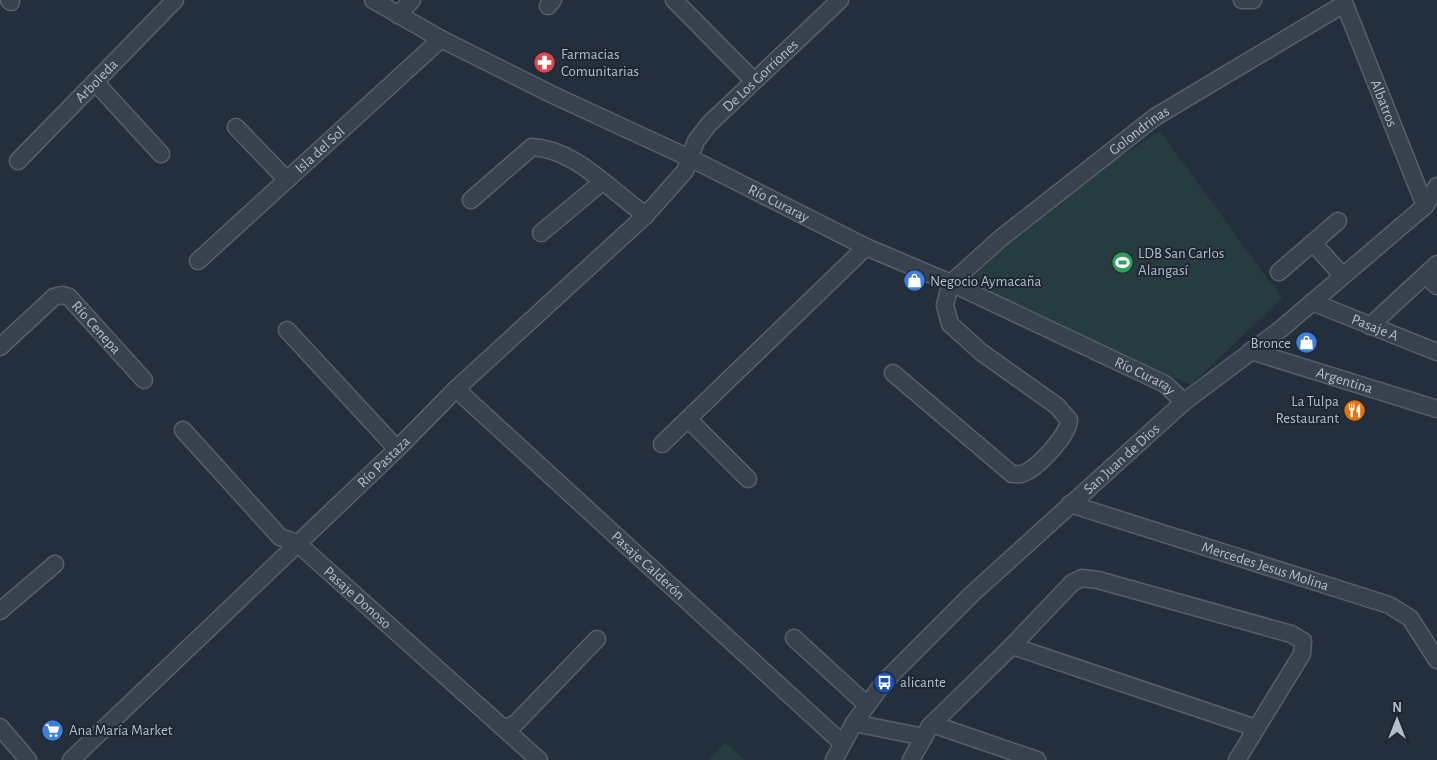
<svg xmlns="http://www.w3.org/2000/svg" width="1437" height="760" viewBox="0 0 1437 760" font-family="'Alegreya Sans',sans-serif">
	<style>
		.green { fill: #263c3f }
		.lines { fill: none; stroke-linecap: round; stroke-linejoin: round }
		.minor-casing { stroke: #565f6c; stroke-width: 19 }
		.minor { stroke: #38414e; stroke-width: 16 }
		.labels { text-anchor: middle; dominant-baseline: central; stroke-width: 4; stroke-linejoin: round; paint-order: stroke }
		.poi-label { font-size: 15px; fill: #b4bcc9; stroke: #1d2633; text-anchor: start }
		.street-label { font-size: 15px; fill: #b4bcc9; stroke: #1d2633 }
	</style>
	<rect width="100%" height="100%" fill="#242f3e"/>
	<g class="green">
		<path d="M1160,131l122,167 -91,87 -224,-102 45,-43 71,-59z"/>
		<path d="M725,743l20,17h-37z"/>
	</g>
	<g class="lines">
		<defs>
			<g id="minor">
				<path d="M9,0l2,2"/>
				<path id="s1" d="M373,0l68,39 112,56 147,68 166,84 85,36 214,101 19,18"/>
				<path d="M674,0l79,80"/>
				<path d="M1242,0h11"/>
				<path id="s2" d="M1343,0l82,206"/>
				<path d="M548,6l5,-6"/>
				<path d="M398,15l14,-15"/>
				<path d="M95,82l66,72"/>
				<path d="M236,127l51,53"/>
				<path id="s3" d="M18,161l157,-161"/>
				<path d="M471,200l61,-53c44,2 78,44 114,68"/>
				<path d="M541,233l61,-51"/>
				<path d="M1313,243l30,33"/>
				<path id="s4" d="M198,261l243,-222"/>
				<path d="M1279,272l59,-51"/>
				<path d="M1425,275l12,11"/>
				<path id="s5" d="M1312,302l125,50"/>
				<path d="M1370,326l67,-62"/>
				<path d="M287,330l110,119"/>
				<path id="s6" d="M0,347l54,-50 8,-2 7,2 75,83"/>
				<path id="s7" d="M1251,351l186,58"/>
				<path id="s8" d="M893,373l119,101c4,0 8,1 12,-1 13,-5 45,-38 45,-53l-12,-14 -76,-54 -31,-28 -5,-19 6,-22 50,-45 154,-121 189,-113"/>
				<path id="s9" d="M456,389l386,354"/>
				<path d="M688,419l60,60"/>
				<path id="s10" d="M183,430l97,107 17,6 242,217"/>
				<path d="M662,444l204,-197"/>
				<path id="s11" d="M1070,504l319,101 21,13 27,42"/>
				<path d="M0,611l55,-47"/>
				<path d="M794,638l72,66"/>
				<path d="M1012,646l244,82"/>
				<path d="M854,723l70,14"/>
				<path d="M932,724l105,36"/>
				<path d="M0,727l28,33"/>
				<path d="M505,729l11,-6 81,-84"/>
				<path id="s12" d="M71,760l326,-311 59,-60 190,-174 39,-44 11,-30 13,-17 131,-124"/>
				<path id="s13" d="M834,760l20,-37 30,-41 88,-88 212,-192 97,-73 144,-123 12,-20"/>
				<path d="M911,760l19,-34 82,-80 60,-63 10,-5 16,2 193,54 12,7 -1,13 -65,106"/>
			</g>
		</defs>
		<use href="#minor" class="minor-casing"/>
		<use href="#minor" class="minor"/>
	</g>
	<defs>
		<symbol id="pharmacy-disc" viewBox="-11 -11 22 22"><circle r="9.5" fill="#e0444e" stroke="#1d2633"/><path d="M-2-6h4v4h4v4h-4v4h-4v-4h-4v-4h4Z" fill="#fff"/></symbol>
		<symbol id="stadium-disc" viewBox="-11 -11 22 22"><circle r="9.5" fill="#2e9e5b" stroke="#1d2633"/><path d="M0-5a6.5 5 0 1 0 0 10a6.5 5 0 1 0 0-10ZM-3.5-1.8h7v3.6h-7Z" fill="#fff"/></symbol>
		<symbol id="shop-disc" viewBox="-11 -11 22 22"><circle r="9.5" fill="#3f7fe0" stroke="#1d2633"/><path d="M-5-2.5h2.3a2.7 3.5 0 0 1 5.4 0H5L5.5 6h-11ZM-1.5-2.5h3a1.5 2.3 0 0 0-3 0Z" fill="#fff"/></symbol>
		<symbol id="restaurant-disc" viewBox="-11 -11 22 22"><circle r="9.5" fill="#e8710a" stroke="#1d2633"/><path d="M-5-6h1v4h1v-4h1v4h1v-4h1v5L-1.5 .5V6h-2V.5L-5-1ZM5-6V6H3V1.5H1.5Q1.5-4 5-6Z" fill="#fff"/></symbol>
		<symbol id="bus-disc" viewBox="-11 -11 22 22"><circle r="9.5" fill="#1a4fb4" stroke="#1d2633"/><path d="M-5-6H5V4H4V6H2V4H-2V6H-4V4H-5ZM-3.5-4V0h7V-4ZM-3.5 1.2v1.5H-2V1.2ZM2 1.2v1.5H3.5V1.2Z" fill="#fff"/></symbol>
		<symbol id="supermarket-disc" viewBox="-11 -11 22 22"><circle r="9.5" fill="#3f7fe0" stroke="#1d2633"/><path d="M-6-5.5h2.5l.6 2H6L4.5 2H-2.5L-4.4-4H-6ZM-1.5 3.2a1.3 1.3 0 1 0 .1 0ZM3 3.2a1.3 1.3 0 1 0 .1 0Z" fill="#fff"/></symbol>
	</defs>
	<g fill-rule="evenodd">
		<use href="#pharmacy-disc" x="532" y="50" width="25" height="25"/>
		<use href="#stadium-disc" x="1110" y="250" width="25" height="25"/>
		<use href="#shop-disc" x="902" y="268" width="25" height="25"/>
		<use href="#shop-disc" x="1294" y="330" width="25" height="25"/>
		<use href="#restaurant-disc" x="1342" y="398" width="25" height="25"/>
		<use href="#bus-disc" x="872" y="670" width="25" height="25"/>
		<use href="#supermarket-disc" x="40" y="718" width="25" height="25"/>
	</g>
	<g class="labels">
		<g class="poi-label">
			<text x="561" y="54">Farmacias<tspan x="561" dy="17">Comunitarias</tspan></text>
			<text x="1138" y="253">LDB San Carlos<tspan x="1138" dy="17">Alangasí</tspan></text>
			<text x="930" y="281">Negocio Aymacaña</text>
			<text x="1291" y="343" text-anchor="end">Bronce</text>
			<text x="1339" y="401" text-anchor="end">La Tulpa<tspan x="1339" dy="17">Restaurant</tspan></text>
			<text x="900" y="682">alicante</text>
			<text x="69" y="730">Ana María Market</text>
		</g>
		<g class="street-label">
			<text stroke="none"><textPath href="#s12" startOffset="975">De Los Gorriones</textPath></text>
			<text stroke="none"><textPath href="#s3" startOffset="112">Arboleda</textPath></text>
			<text stroke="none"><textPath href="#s2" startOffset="111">Albatros</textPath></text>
			<text stroke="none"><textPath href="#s8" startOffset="678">Golondrinas</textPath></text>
			<text stroke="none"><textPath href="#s4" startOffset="165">Isla del Sol</textPath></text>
			<text stroke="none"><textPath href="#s1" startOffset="454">Río Curaray</textPath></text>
			<text stroke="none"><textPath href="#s5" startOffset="68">Pasaje A</textPath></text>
			<text stroke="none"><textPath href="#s6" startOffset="130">Río Cenepa</textPath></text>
			<text stroke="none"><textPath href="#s1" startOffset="859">Río Curaray</textPath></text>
			<text stroke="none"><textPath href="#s7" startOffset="98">Argentina</textPath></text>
			<text stroke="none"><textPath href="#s13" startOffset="419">San Juan de Dios</textPath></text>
			<text stroke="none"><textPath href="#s12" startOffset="432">Río Pastaza</textPath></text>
			<text stroke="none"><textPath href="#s9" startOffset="261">Pasaje Calderón</textPath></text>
			<text stroke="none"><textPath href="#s11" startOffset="205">Mercedes Jesus Molina</textPath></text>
			<text stroke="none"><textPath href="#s10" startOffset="244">Pasaje Donoso</textPath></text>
		</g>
	</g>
	<g transform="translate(1397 720)" stroke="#1d2633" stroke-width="4" paint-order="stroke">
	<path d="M0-4L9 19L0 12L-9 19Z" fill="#b4bcc9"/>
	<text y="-8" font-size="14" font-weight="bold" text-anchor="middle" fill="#b4bcc9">N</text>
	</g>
</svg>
